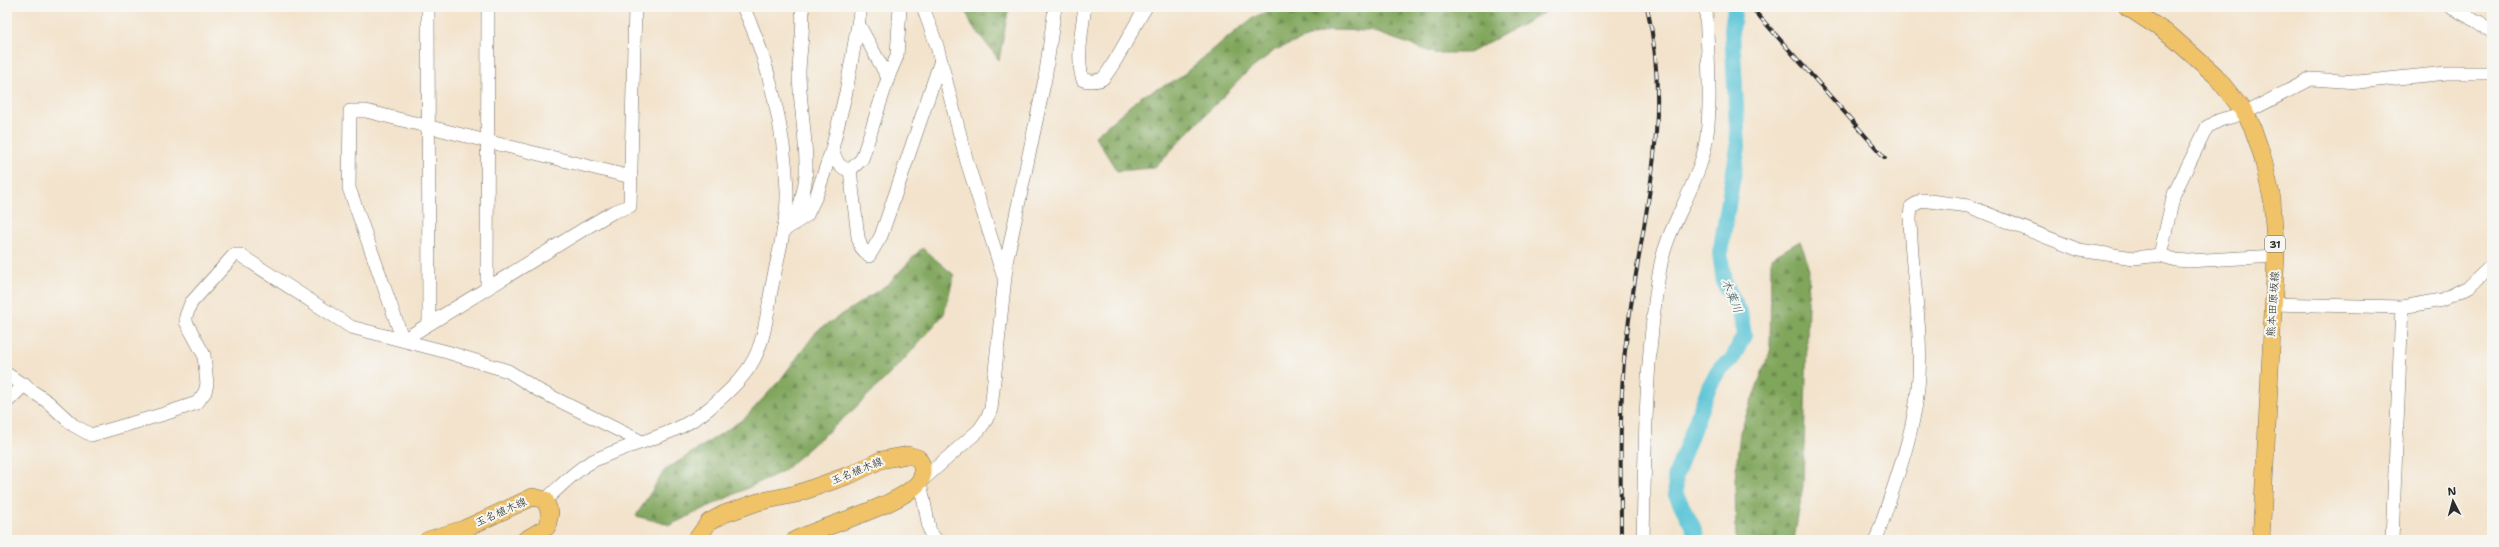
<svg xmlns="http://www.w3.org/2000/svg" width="2499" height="547" viewBox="0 0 2499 547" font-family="'Shantell Sans','Klee One',sans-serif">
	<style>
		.forest { fill: url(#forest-firs); stroke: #566844 }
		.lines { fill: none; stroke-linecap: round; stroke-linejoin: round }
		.river { stroke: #5bc5d7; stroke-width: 16 }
		.minor-casing { stroke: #716b63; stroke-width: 14 }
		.major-casing { stroke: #716b63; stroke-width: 18 }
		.minor { stroke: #fff; stroke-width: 13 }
		.major { stroke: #f0c369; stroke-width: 17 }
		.rail-casing { stroke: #2b2b2b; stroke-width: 4 }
		.rail { stroke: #f6f6f2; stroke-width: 2.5; stroke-dasharray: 8; stroke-linecap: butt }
		.labels { text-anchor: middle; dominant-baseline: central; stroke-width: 4; stroke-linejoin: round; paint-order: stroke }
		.shield { fill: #f6f6f2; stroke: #686867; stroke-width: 1 }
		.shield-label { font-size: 10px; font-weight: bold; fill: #2b2b2b }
		.street-label { font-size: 11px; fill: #2b2b2b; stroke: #f6f6f2 }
		.water-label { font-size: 12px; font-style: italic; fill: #39595f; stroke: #f6f6f2 }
	</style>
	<defs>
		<pattern id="forest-firs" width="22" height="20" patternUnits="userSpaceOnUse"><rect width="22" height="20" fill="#80a65c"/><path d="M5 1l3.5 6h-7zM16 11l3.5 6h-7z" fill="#69874c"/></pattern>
	</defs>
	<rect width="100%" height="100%" fill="#f6f6f2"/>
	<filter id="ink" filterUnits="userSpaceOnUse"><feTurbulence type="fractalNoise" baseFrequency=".025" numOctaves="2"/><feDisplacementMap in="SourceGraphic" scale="8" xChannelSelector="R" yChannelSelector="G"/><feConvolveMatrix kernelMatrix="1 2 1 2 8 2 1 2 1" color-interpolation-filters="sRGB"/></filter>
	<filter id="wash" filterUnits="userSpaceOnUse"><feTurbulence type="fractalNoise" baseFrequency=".012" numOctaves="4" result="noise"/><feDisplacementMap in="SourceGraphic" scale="16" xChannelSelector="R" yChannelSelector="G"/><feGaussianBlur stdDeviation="0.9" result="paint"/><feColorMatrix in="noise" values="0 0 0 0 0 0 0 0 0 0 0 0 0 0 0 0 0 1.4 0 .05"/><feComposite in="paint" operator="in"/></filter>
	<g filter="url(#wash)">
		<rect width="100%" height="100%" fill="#f3e3cc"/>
		<g class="forest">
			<path d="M964,7h45l-10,53 -27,-35z"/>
			<path d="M1278,7h270l-4,6 -75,40h-35l-62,-22 -45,-1 -52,20 -30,24 -91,94 -37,3 -22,-35 45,-39 38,-18 44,-37 32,-25z"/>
			<path d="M1800,241l9,25 -6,220 -9,54h-58l-1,-61 5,-47 30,-81 1,-93z"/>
			<path d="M922,248l32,27 -10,39 -44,50 -46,45 -71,62 -113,54 -34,-9 28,-45 81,-53 36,-39 36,-48 71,-47z"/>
		</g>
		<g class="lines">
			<path class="river" d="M1697,540l-4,-13 -17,-32 -1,-18 34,-90 11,-19 12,-8 12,-25 -4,-23 -16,-29 -4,-30 18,-106 -6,-117 3,-23"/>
		</g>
	</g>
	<g filter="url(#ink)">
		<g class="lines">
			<defs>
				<g id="minor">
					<path d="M428,7l1,316"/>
					<path d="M923,7l14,39 30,116 36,113"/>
					<path d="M1085,7c-3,19 -9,55 -2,73 6,1 13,2 19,-1 8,-5 35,-59 44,-72"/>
					<path d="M2450,7l29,15 13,10"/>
					<path d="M859,25l29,53"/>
					<path d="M832,149c4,10 5,19 18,21l12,-11 27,-84 8,-19 3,-49"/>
					<path d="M850,170l8,67 3,10 8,9 12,-20 59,-173"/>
					<path d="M795,224c4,-16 10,-33 11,-50 1,-34 -6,-67 -7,-100 0,-24 6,-41 3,-67"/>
					<path d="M783,231l24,-16 10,-21 15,-45 14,-57 15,-85"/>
					<path d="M2160,255l14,-61 33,-67 13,-7 25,-7 66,-34 47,3 89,-9h45"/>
					<path d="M487,287l1,-280"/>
					<path d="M2272,304l130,3 40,-7 28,-14 22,-21"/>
					<path d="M403,340l-54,-152 1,-77h16l265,66"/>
					<path d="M403,340l181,-111 29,-17 17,-6 5,-199"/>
					<path d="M7,374l41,28 25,23 18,10 73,-21 33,-11 8,-11 2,-8 -3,-29 -18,-33v-6l5,-13 43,-48h6l111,72 96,25 61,19 30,19 104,52"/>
					<path d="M7,402l18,-18"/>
					<path d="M545,500c14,-12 29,-29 46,-38 37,-19 82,-24 116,-52 15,-12 32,-27 43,-44 14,-21 17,-51 21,-75 6,-33 17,-68 16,-101 -2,-58 -19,-132 -44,-183"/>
					<path d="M936,540l-6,-8 -10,-50 59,-52 7,-10 5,-11 16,-151 38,-179 10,-72"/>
					<path d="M1643,540c2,-88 2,-178 16,-266 6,-44 33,-77 44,-119 11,-38 4,-107 3,-148"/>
					<path d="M1876,540c17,-53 40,-108 43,-164 3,-54 -8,-105 -9,-158l1,-11 11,-7 46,6 111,44 55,8 26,-3 16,5 12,1 88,-5"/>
					<path d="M2392,540l10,-233"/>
				</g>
				<g id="major">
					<path d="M2127,7l43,28 45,40 30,38 7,13 10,29 10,44 4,57 -15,284"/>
					<path d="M428,540l36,-11 69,-32 12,3 5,13 -3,14 -22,13"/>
					<path d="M696,540l13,-18 15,-8 34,-12 38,-8 56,-20 29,-14 27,-5 10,3 4,7v12c-12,27 -99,48 -127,63"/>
				</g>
			</defs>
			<use href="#minor" class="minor-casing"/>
			<use href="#major" class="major-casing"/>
			<use href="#minor" class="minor"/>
			<use href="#major" class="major"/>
			<defs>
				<g id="rail">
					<path d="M1751,7l134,151"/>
					<path d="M1621,540c0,-59 -2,-120 3,-179 11,-122 52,-230 23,-354"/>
				</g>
			</defs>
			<use href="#rail" class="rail-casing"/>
			<use href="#rail" class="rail"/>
		</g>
	</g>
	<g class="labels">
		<rect class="shield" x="2265" y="236" width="20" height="16" rx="3"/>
		<g class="shield-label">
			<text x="2275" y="244">31</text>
		</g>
		<g class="street-label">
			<text transform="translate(2273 304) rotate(-86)">熊本田原坂線</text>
			<text transform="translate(857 471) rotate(-22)">玉名植木線</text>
			<text transform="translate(501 512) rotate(-24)">玉名植木線</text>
		</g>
		<g class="water-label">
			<text transform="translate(1732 296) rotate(68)">木葉川</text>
		</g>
	</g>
	<rect width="2499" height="547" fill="none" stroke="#f6f6f2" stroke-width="24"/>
	<g transform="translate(2453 501) rotate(354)" stroke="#f6f6f2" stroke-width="3" paint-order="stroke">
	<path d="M0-3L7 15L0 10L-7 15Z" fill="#2b2b2b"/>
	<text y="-6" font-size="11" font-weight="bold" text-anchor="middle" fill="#2b2b2b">N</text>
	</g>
</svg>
